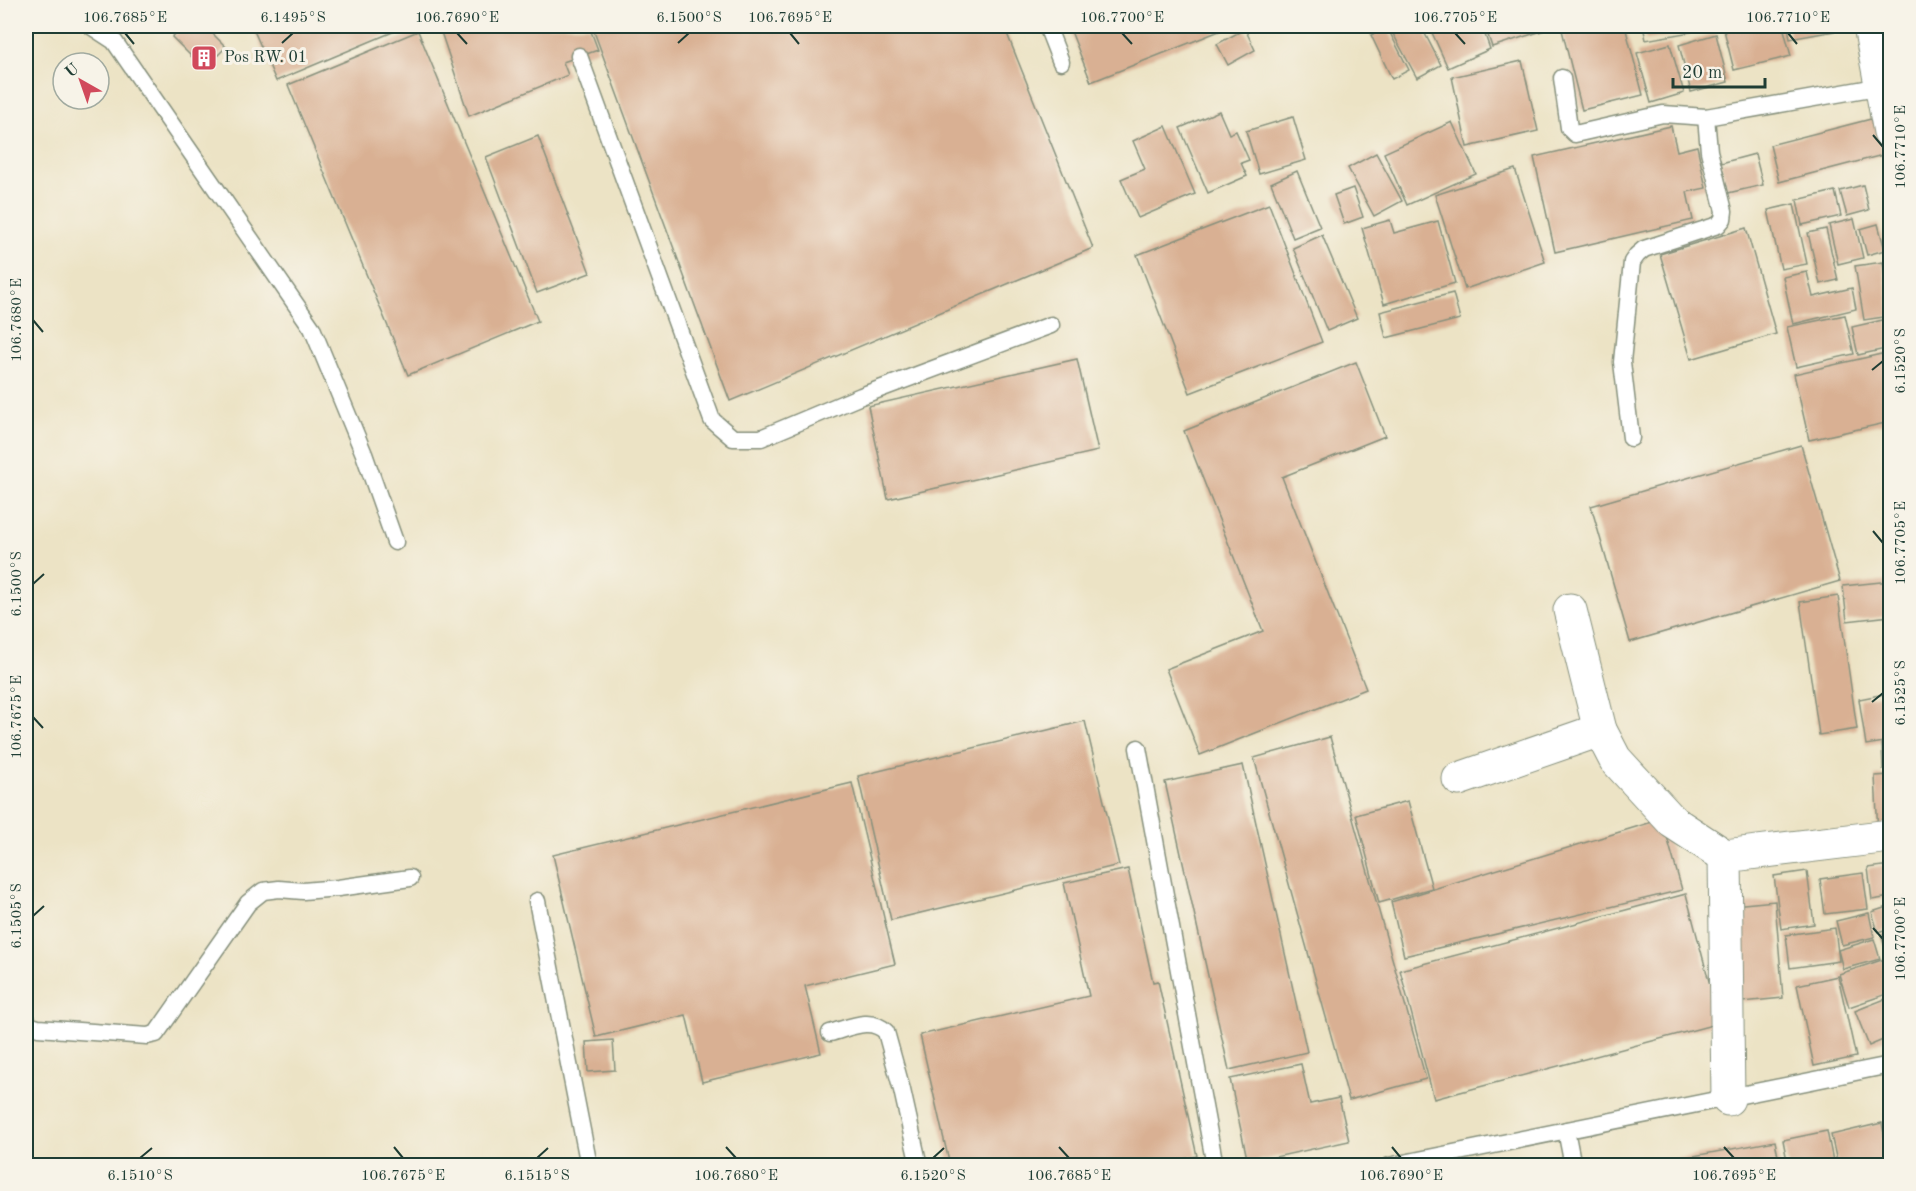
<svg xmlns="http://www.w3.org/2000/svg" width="1916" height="1191" viewBox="0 0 1916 1191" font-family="'Old Standard TT',serif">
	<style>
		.building { fill: #d9b093 }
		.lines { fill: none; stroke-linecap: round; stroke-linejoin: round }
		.service-casing { stroke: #86907c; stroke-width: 19 }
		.minor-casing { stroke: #86907c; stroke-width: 35 }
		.tertiary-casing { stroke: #86907c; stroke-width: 35 }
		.service { stroke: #fff; stroke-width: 16 }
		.minor { stroke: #fff; stroke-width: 33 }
		.tertiary { stroke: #fff; stroke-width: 33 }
		.ticks { fill: none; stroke: #1f3d34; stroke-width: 2 }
		.labels { text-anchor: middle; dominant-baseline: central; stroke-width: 6; stroke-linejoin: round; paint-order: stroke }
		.poi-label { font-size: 16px; fill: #1f3d34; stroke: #f7f3e8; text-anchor: start }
		.neatline { fill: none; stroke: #1f3d34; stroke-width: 2 }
		.ticks-label { font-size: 15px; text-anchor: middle; fill: #1f3d34 }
	</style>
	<rect width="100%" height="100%" fill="#f7f3e8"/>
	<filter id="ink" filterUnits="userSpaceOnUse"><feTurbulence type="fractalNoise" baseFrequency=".0167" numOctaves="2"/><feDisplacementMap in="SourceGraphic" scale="12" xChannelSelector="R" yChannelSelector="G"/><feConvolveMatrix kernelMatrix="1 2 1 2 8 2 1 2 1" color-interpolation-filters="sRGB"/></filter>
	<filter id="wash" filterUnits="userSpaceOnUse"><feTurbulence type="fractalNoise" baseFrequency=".008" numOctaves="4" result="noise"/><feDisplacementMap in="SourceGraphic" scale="24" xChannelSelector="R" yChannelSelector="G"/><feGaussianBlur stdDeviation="1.35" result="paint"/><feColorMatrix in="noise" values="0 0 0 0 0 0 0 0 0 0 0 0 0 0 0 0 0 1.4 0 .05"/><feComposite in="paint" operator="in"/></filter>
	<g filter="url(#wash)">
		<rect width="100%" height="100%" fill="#ece3c5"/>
		<g id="blocks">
			<g class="building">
				<path d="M184,26h21l21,21 -22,22 -32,-32z"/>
				<path d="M252,26h155l-131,55z"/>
				<path d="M439,26h150l9,24 -35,12 5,13 -99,41z"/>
				<path d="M592,26h412l89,222 -363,153z"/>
				<path d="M1069,26h163l-141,56z"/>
				<path d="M1394,26h27l20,39 -24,13 -27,-50z"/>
				<path d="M1429,26h53l8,23 -42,19z"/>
				<path d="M1485,26h65l1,2 -59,19z"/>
				<path d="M1561,26h64l18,69 -61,15z"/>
				<path d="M1643,26h47l1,6 -45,8z"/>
				<path d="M1723,26h60l8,30 -57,14z"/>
				<path d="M1788,26h63v2l-61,11z"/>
				<path d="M1387,27l22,43 -17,9 -21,-44z"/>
				<path d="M1245,29l10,21 -27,15 -11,-21z"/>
				<path d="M418,31l120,290 -130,54 -120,-290z"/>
				<path d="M1716,34l12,48 -37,10 -12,-47z"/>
				<path d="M1670,44l14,49 -33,10 -14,-50z"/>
				<path d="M1522,61l16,70 -71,16 -15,-70z"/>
				<path d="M1219,111l10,23 7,-3 13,29 -8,3 6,13 -39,17 -28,-65z"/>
				<path d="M1293,117l13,43 -47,14 -13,-43z"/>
				<path d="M1875,118l8,37 -104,27 -9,-37z"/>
				<path d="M1452,122l24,52 -69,31 -23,-52z"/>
				<path d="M1166,126l29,68 -57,24 -17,-39 24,-10 -12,-28z"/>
				<path d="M1671,126l6,25 20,-5 9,42 -19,4 6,28 -138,32 -21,-95z"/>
				<path d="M538,136l52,137 -53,20 -51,-136z"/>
				<path d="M1376,153l26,48 -28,15 -26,-48z"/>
				<path d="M1755,154l8,31 -35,8 -7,-30z"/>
				<path d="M1515,169l30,93 -80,27 -30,-94z"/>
				<path d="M1297,171l23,56 -27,11 -22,-55z"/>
				<path d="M1863,185l6,25 -22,6 -7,-25z"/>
				<path d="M1353,188l10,29 -19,7 -10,-29z"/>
				<path d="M1835,191l6,25 -39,9 -5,-25z"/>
				<path d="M1269,204l53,138 -132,51 -53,-138z"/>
				<path d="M1794,204l13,60 -26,5 -13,-59z"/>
				<path d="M1854,219l9,39 -25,6 -9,-39z"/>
				<path d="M1390,220l4,13 44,-12 17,62 -71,21 -22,-76z"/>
				<path d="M1878,224l7,26 -18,5 -7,-26z"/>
				<path d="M1746,228l30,106 -85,25 -31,-105z"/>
				<path d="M1826,229l12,51 -18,4 -12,-51z"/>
				<path d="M1322,235l35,83 -30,13 -34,-83z"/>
				<path d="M1883,262l7,54 -26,4 -9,-54z"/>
				<path d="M1807,272l6,25 39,-9 4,21 -63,15 -10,-47z"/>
				<path d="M1453,293l7,26 -74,19 -6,-26z"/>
				<path d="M1845,315l9,39 -58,13 -9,-40z"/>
				<path d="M1887,319l3,14v15l-32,7 -6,-28z"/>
				<path d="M1890,352v70l-81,18 -15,-66z"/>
				<path d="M1077,359l21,92 -210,48 -20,-93z"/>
				<path d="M1356,362l29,74 -103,41 84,212 -166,66 -34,-86 97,-38 -79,-200z"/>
				<path d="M1801,445l39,136 -210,61 -39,-136z"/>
				<path d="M1890,581v35l-43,5 -4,-35z"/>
				<path d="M1838,596l19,133 -38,6 -19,-133z"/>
				<path d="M1890,693v48l-24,4 -7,-46z"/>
				<path d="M1085,721l34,144 -228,55 -33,-144z"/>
				<path d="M1330,737l96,342 -77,21 -95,-342z"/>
				<path d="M1882,744h8v25h-7z"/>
				<path d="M1243,765l64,287 -78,18 -64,-288z"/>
				<path d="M1890,775v57l-12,1 -3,-57z"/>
				<path d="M852,783l43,181 -90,22 16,67 -119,29 -16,-67 -90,22 -43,-182z"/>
				<path d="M1408,801l24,87 -53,15 -23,-88z"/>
				<path d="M1662,819l20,71 -278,66 -13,-54z"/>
				<path d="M1890,865v32l-18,3 -4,-32z"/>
				<path d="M1128,869l25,113 5,-1 39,175 -44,10h-203l-30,-131 169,-39 -25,-113z"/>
				<path d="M1807,871l7,53 -33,5 -7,-53z"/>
				<path d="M1863,873l5,36 -43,5 -5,-35z"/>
				<path d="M1686,894l34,129 -286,76 -34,-129z"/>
				<path d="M1775,901l8,97 -41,4 -9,-97z"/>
				<path d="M1890,906v22l-12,4 -6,-20z"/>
				<path d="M1869,913l5,24 -32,8 -6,-24z"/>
				<path d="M1835,928l4,33 -49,7 -4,-33z"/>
				<path d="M1890,931v30l-9,-26z"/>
				<path d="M1874,939l6,20 -37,10 -5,-19z"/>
				<path d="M1885,959l5,17v17l-41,14 -10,-33z"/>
				<path d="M1838,976l18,81 -42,9 -17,-81z"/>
				<path d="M1890,997v40l-21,9 -14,-35z"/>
				<path d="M613,1040l2,30 -27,2 -2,-30z"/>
				<path d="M1301,1064l9,40 29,-6 10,43 -101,22 -18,-84z"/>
				<path d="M1890,1113v27l-6,-26z"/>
				<path d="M1882,1123l8,43h-52l-7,-31z"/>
				<path d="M1827,1131l7,35h-46l-5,-26z"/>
				<path d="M1775,1141l5,25h-129l-1,-2z"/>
			</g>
		</g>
	</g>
	<g filter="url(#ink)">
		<use href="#blocks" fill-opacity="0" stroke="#86907c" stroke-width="1.5"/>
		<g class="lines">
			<defs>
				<g id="service">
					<path d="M91,26l23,15 198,287 52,126 31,88"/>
					<path d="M1047,26l14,36"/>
					<path d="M579,56l133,364 21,18h28l100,-42 190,-71"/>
					<path d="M1562,78l7,50 6,6 88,-20 43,3"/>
					<path d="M1631,438l-9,-76 10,-100 5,-7 7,-6 74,-24 5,-6 1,-8 -15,-60 -3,-34 176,-31"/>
					<path d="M1138,748l77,418"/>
					<path d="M537,901l52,265"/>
					<path d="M26,1018l3,7 9,3 109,8 9,-2 92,-131 15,-12 16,-2 24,2 35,-3 72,-10"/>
					<path d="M830,1033c19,-5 41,-17 56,-1l16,58 17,76"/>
					<path d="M1566,1130l7,36"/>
					<path d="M1389,1166l501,-101"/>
				</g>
				<g id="minor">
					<path d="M1570,610l30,120 15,29 58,63 52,34"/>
					<path d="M1459,779l141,-49"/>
					<path d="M1728,1099l-3,-243 165,-20"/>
				</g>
				<path id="tertiary" d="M1870,26l20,106"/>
			</defs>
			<use href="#service" class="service-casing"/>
			<use href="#minor" class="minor-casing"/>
			<use href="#tertiary" class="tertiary-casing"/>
			<use href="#service" class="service"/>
			<use href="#minor" class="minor"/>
			<use href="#tertiary" class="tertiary"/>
		</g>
	</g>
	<path class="ticks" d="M125,33l9,11M457,33l10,11M790,33l9,11M1122,33l10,11M1455,33l10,11M1788,33l9,11M282,43l11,-10M678,43l11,-10M1873,135l10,12M33,320l10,12M1872,370l11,-9M1873,531l10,12M33,584l11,-10M1872,702l11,-9M33,717l10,11M33,916l11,-10M1873,928l10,11M394,1147l9,11M726,1147l10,11M1059,1147l10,11M1392,1147l9,11M1724,1147l10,11M140,1158l12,-10M537,1158l11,-10M933,1158l11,-10"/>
	<defs>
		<symbol id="building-square" viewBox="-11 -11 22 22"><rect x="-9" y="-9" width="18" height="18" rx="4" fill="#d1495b" stroke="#f7f3e8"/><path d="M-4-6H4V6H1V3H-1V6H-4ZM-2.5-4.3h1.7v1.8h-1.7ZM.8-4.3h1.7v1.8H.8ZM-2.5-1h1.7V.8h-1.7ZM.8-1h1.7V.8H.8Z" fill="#fff"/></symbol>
	</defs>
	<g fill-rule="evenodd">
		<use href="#building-square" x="189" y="43" width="30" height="30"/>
	</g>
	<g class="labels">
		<g class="poi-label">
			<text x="224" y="58">Pos RW. 01</text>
		</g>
	</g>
	<rect width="1916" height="1191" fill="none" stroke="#f7f3e8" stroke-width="66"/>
	<g transform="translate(81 81) rotate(320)"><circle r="28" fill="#f7f3e8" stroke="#a1aaa0" stroke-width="1.5"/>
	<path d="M0-4.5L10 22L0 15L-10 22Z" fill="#d1495b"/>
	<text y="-9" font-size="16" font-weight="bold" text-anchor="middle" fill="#1f3d34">U</text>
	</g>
	<path d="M1673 78v9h92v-9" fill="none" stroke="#1f3d34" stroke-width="3"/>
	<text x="1682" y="78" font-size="18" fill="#1f3d34" stroke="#f7f3e8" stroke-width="4.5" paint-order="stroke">20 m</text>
	<rect x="33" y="33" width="1850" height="1125" class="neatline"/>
	<g class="ticks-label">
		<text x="125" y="22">106.7685°E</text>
		<text x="293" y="22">6.1495°S</text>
		<text x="457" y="22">106.7690°E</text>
		<text x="689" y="22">6.1500°S</text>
		<text x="790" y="22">106.7695°E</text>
		<text x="1122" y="22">106.7700°E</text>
		<text x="1455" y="22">106.7705°E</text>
		<text x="1788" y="22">106.7710°E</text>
		<text transform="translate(1900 147) rotate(-90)" y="5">106.7710°E</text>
		<text transform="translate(16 320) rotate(-90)" y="5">106.7680°E</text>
		<text transform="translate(1900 361) rotate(-90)" y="5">6.1520°S</text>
		<text transform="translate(1900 543) rotate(-90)" y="5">106.7705°E</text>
		<text transform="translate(16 584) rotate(-90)" y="5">6.1500°S</text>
		<text transform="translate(1900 693) rotate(-90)" y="5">6.1525°S</text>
		<text transform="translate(16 717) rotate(-90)" y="5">106.7675°E</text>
		<text transform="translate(16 916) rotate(-90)" y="5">6.1505°S</text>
		<text transform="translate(1900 939) rotate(-90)" y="5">106.7700°E</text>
		<text x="140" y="1180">6.1510°S</text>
		<text x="403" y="1180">106.7675°E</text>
		<text x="537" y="1180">6.1515°S</text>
		<text x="736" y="1180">106.7680°E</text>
		<text x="933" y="1180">6.1520°S</text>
		<text x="1069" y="1180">106.7685°E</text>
		<text x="1401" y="1180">106.7690°E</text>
		<text x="1734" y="1180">106.7695°E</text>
	</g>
</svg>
